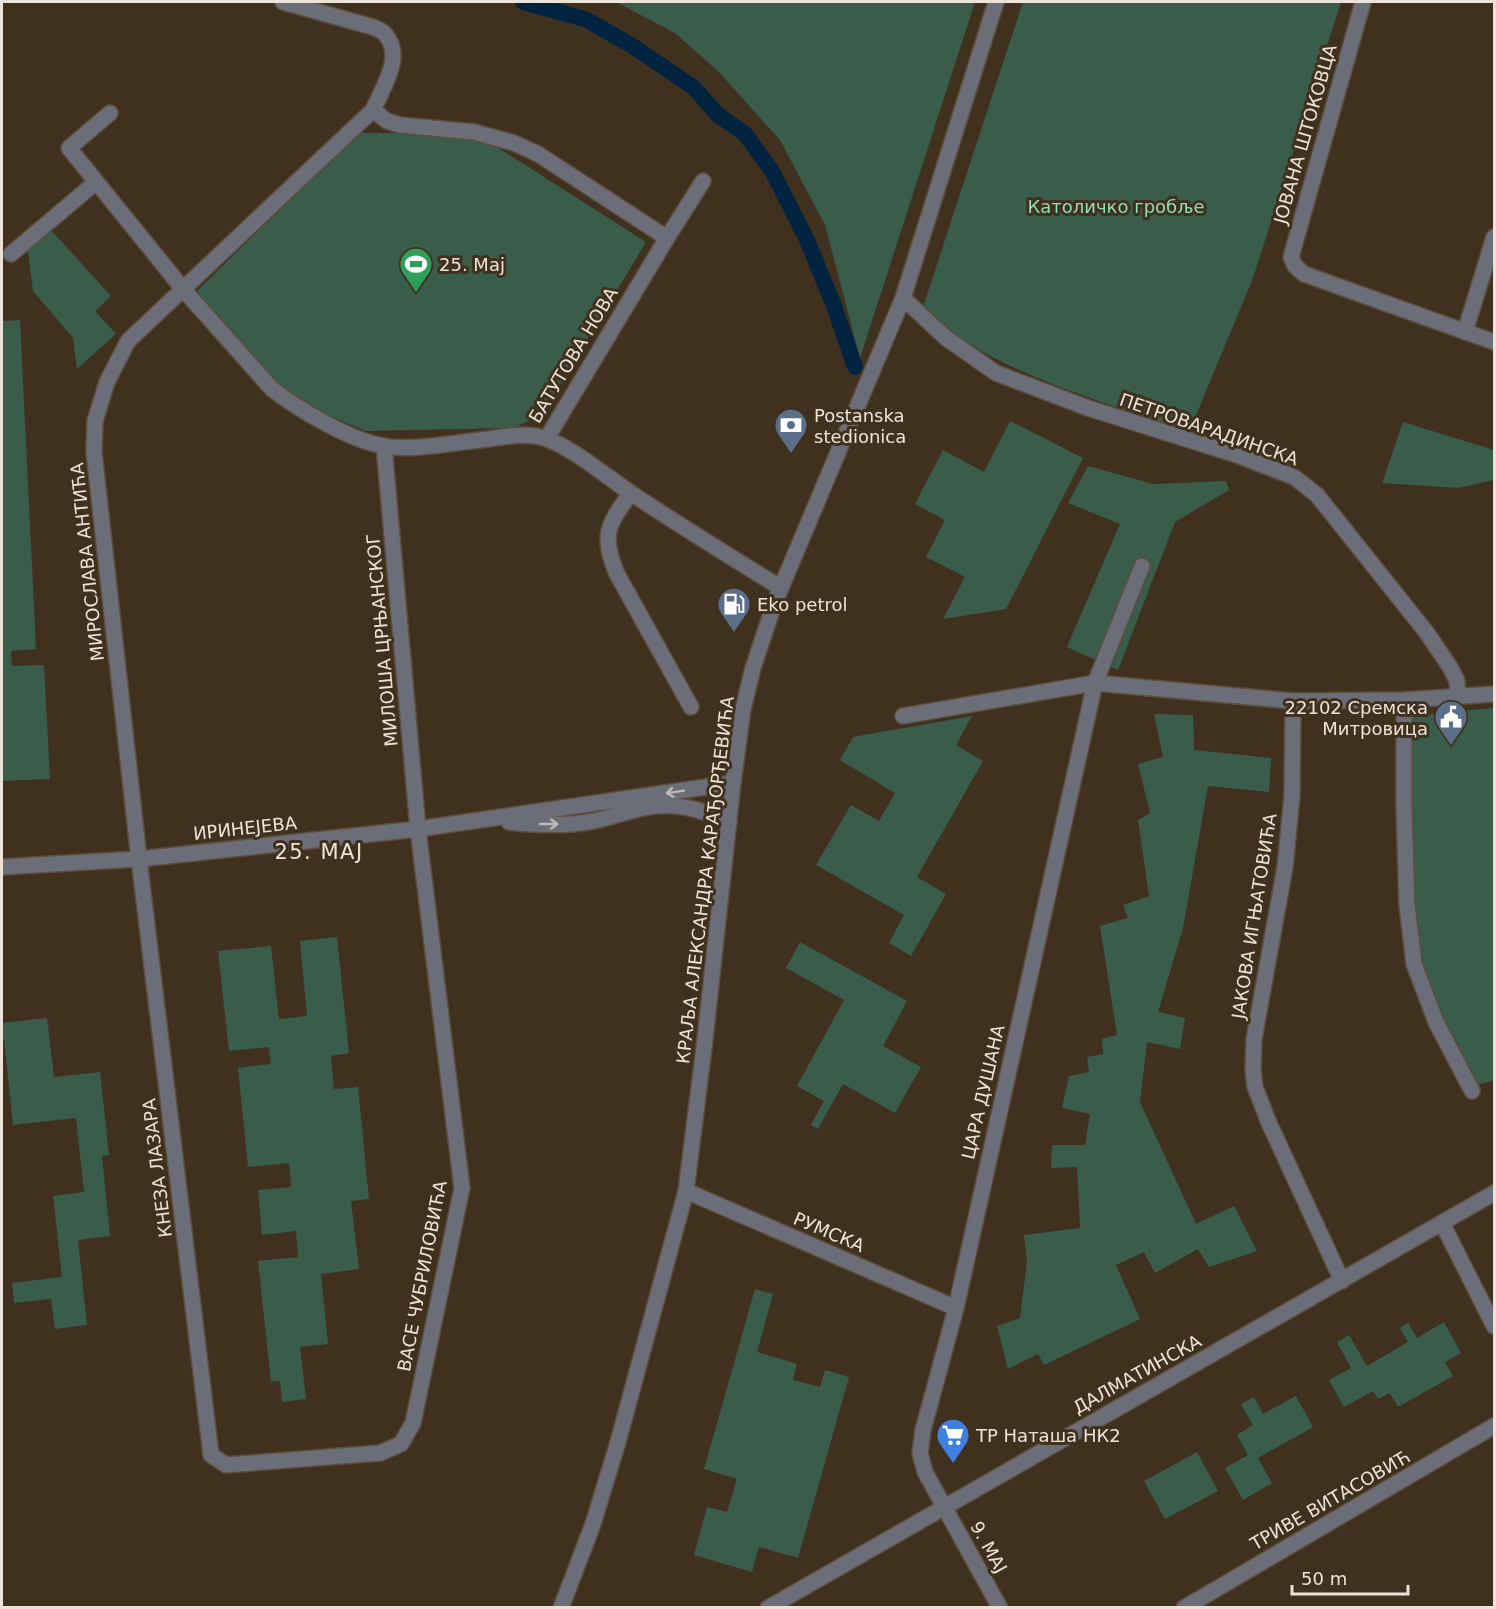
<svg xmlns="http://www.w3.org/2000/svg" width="1496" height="1609" viewBox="0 0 1496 1609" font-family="'DejaVu Sans',sans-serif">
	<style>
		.green { fill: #3a5c4b }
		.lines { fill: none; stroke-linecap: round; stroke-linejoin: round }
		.canal { stroke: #002440; stroke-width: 16 }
		.minor-casing { stroke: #5c4d3d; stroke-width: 18 }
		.tertiary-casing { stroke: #5c4d3d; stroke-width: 18 }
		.minor { stroke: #6b6d78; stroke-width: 15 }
		.tertiary { stroke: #6b6d78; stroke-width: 15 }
		.oneway { stroke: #bfbab6 }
		.labels { text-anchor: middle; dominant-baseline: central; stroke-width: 6; stroke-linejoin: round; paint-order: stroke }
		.street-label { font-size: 18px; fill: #ece3d8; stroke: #40311f }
		.park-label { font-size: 18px; fill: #8edeb6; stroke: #40311f }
		.poi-label { font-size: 18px; fill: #ece3d8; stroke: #40311f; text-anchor: start }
		.quarter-label { font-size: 21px; letter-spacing: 1.5px; fill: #ece3d8; stroke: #40311f }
	</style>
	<rect width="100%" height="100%" fill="#40311f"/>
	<g class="green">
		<path d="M616,2h359l-115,356 -35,-133 -45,-85 -61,-68 -44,-39z"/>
		<path d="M1023,2h318l-88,276 -64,154c-75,-27 -164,-51 -231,-95 -12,-8 -23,-20 -35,-30z"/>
		<path d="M358,133h47l84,9 157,100 -104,172 -28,14 -148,3 -72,-30 -23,-19 -73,-86v-6z"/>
		<path d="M51,230l60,66 -16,15 21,23 -39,35 -4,-31 -40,-47 -5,-40z"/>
		<path d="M20,320l16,329 -25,2 1,15 32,-1 6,114 -48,2v-460z"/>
		<path d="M1010,421l73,37 -77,151 -63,10 22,-42 -39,-20 19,-37 -30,-16 28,-54 41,22z"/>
		<path d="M1403,422l91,28v30l-36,8 -76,-5z"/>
		<path d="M1088,466l65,18 73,-3 3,9 -54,32 -57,148 -51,-23 53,-123 -52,-21z"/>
		<path d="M1494,708v372l-16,5 -34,-65 -24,-64 -8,-66 -2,-174z"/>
		<path d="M1154,714l39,1 1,35 77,8 -2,34 -61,-6 -25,142 -25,84 27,6 -5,31 -33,-7 -7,60 56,122 38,-18 23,45 -48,16 -11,-18 -43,24 -11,-21 -28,13 24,54 -96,46 -6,-11 -30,15 -11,-43 23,-8 7,-56 -3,-27 56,-7 -3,-61 -26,1 1,-23h33l5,-31 -28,-6 7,-32 20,-4 -2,-15 16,-3 -1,-15 15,-4 -17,-109 28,-8 -5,-13 26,-9 -11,-76 12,-7 -12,-49 25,-7z"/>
		<path d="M972,716l-16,29 27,16 -66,116 29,17 -35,62 -22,-13 15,-28 -88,-50 35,-60 28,16 16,-28 -55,-33 13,-23z"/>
		<path d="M337,937l12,116 -18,3 3,33 24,-2 11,112 -18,2 8,68 -38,5 7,70 -28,3 6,52 -24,3 -2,-21 -9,1 -13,-121 40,-4 -2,-26 -34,4 -4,-45 33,-3 -2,-24 -41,4 -10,-99 33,-4 -2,-17 -40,4 -11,-100 53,-5 8,73 28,-3 -7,-75z"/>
		<path d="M800,942l107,59 -24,45 38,21 -26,46 -52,-29 -25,45 -7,-4 13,-24 -27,-15 47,-86 -58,-32z"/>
		<path d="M47,1018l7,59 46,-5 9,83 -7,1 8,80 -32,4 9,85 -32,4 -4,-30 -37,4 -2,-20 50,-6 -9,-81 31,-4 -8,-74 -63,7 -9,-86h-2v-16z"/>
		<path d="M755,1289l18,5 -16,58 40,12 -4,16 27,7 5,-17 24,7 -51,181 -39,-11 -7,25 -58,-17 13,-48 20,5 10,-33 -33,-10z"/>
		<path d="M1444,1322l17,31 -16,9 8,14 -55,31 -8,-14 -12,6 -5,-8 -29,16 -15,-27 22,-12 -14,-26 12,-7 18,31 41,-24 -8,-14 8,-5 9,15z"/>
		<path d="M1296,1396l17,31 -55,31 14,25 -29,17 -18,-32 23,-13 -11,-20 16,-10 -12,-21 13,-7 9,17z"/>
		<path d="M1197,1452l21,39 -53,28 -21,-38z"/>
	</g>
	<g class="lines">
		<path class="canal" d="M523,2l62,17 46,26 62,42 25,28 27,19 27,37 35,69 27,66 21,61"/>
		<defs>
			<g id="minor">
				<path d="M283,2l90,25c4,2 10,4 12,7 20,22 -3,55 -12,76l-245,231 -21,41 -12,39 -1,31 45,407 72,596 15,10 154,-12 21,-9 12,-21 49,-235 -44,-359 -34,-383"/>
				<path d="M1363,2l-72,255 4,9 9,8 190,68"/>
				<path d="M373,110l14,11 13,4 74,7 40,11 24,11 129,84"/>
				<path d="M110,113l-41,35 114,141 89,100c26,20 79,52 112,57 27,5 68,-3 96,-6 20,-2 47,-9 67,-1 27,10 60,38 84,54 49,33 100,64 150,95"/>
				<path d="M11,254l85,-72"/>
				<path d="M903,298l43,40 50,35 92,35 149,47 57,22 23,18 110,138 23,34 7,14 1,17"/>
				<path d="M1465,332l29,-95"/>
				<path d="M547,438l120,-200 36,-57"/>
				<path d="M631,493c-24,32 -30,43 -14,81l74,133"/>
				<path d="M1404,700v108l3,97 7,59 22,58 36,69"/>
				<path d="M1293,701l-1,95 -7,71 -31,172 -1,31 2,17 14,36 73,158"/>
				<path d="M903,716l192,-33 198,18 111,-1 90,-6"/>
				<path d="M509,822c26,3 53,4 79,0 19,-3 36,-10 55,-14 30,-7 58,1 86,14"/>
				<path d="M2,867l137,-8 279,-30 315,-46"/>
				<path d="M686,1191l270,117"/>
				<path d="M1442,1223l52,103"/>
				<path d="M768,1608l726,-415"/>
				<path d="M1000,1608l-75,-136 -5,-19 3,-23 33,-122 139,-625 47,-117"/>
				<path d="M1184,1608l310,-182"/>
			</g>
			<path id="tertiary" d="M561,1608l32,-84 25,-82 68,-251 18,-143 29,-265 10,-74 10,-41 22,-66 128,-304 93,-296"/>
		</defs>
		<use href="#minor" class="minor-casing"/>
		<use href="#tertiary" class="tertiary-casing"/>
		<use href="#minor" class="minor"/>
		<use href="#tertiary" class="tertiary"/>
	</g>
	<defs><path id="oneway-shaft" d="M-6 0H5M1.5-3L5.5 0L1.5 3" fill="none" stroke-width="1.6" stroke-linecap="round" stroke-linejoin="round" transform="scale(1.5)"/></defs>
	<g class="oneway">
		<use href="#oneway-shaft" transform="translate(675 792) rotate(171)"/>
		<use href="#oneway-shaft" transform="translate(549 824)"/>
	</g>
	<defs>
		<symbol id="stadium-pin" viewBox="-11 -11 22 30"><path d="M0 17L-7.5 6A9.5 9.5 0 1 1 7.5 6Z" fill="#2e9e5b" stroke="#40311f"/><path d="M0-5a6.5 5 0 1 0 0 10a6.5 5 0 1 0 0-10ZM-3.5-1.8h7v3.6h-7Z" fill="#fff"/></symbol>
		<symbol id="bank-pin" viewBox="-11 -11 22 30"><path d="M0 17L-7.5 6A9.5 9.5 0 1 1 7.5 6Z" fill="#5c6f8a" stroke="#40311f"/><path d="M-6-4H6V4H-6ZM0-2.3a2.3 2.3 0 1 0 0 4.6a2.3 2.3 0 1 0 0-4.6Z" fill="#fff"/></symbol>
		<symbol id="fuel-pin" viewBox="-11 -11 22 30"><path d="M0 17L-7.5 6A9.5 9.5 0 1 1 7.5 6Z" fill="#5c6f8a" stroke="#40311f"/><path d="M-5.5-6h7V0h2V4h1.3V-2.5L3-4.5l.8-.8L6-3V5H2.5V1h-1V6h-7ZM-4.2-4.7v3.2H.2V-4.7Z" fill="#fff"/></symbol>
		<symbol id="civic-pin" viewBox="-11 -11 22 30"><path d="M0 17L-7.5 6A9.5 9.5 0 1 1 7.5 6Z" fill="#5c6f8a" stroke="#40311f"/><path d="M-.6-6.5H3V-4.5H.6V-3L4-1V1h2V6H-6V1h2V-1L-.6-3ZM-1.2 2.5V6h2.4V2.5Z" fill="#fff"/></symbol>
		<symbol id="supermarket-pin" viewBox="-11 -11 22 30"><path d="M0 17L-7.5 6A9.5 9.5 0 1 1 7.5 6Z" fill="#3f7fe0" stroke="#40311f"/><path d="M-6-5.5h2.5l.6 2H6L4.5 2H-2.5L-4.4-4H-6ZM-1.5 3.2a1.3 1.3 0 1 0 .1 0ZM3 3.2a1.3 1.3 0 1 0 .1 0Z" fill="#fff"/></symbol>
	</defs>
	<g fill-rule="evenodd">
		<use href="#stadium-pin" x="397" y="245" width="38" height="52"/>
		<use href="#bank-pin" x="772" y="406" width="38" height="52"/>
		<use href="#fuel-pin" x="715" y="585" width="38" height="52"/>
		<use href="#civic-pin" x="1432" y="698" width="38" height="52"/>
		<use href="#supermarket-pin" x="934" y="1416" width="38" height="52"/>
	</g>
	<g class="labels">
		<g class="street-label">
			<text transform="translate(1305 134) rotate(-74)">ЈОВАНА ШТОКОВЦА</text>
			<text transform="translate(573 355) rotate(-59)">БАТУТОВА НОВА</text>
			<text transform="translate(1209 429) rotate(19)">ПЕТРОВАРАДИНСКА</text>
			<text transform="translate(87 562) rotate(-96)">МИРОСЛАВА АНТИЋА</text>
			<text transform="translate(382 640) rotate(-95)">МИЛОША ЦРЊАНСКОГ</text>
			<text transform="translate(245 828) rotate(-6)">ИРИНЕЈЕВА</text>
			<text transform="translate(705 880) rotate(-83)">КРАЉА АЛЕКСАНДРА КАРАЂОРЂЕВИЋА</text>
			<text transform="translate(1254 916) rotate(-81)">ЈАКОВА ИГЊАТОВИЋА</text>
			<text transform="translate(983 1092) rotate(-77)">ЦАРА ДУШАНА</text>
			<text transform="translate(157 1168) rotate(-97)">КНЕЗА ЛАЗАРА</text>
			<text transform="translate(829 1232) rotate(23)">РУМСКА</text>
			<text transform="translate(422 1276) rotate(-79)">ВАСЕ ЧУБРИЛОВИЋА</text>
			<text transform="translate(1137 1374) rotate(-29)">ДАЛМАТИНСКА</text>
			<text transform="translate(1330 1500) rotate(-30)">ТРИВЕ ВИТАСОВИЋ</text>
			<text transform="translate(989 1547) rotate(61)">9. МАЈ</text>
		</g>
		<g class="park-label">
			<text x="1116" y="206">Католичко гробље</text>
		</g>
		<g class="poi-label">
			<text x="439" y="264">25. Maj</text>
			<text x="814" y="415">Postanska<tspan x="814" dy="21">stedionica</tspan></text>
			<text x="757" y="604">Eko petrol</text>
			<text x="1428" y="707" text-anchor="end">22102 Сремска<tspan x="1428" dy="21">Митровица</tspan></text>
			<text x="976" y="1435">ТР Наташа НК2</text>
		</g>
		<g class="quarter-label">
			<text x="319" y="852">25. МАЈ</text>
		</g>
	</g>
	<rect width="1496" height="1609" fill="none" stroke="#ece3d8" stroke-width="6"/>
	<path d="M1292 1585v9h116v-9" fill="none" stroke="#ece3d8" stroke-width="3"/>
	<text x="1301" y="1585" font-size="18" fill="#ece3d8" stroke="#40311f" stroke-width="4.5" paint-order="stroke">50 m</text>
</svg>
